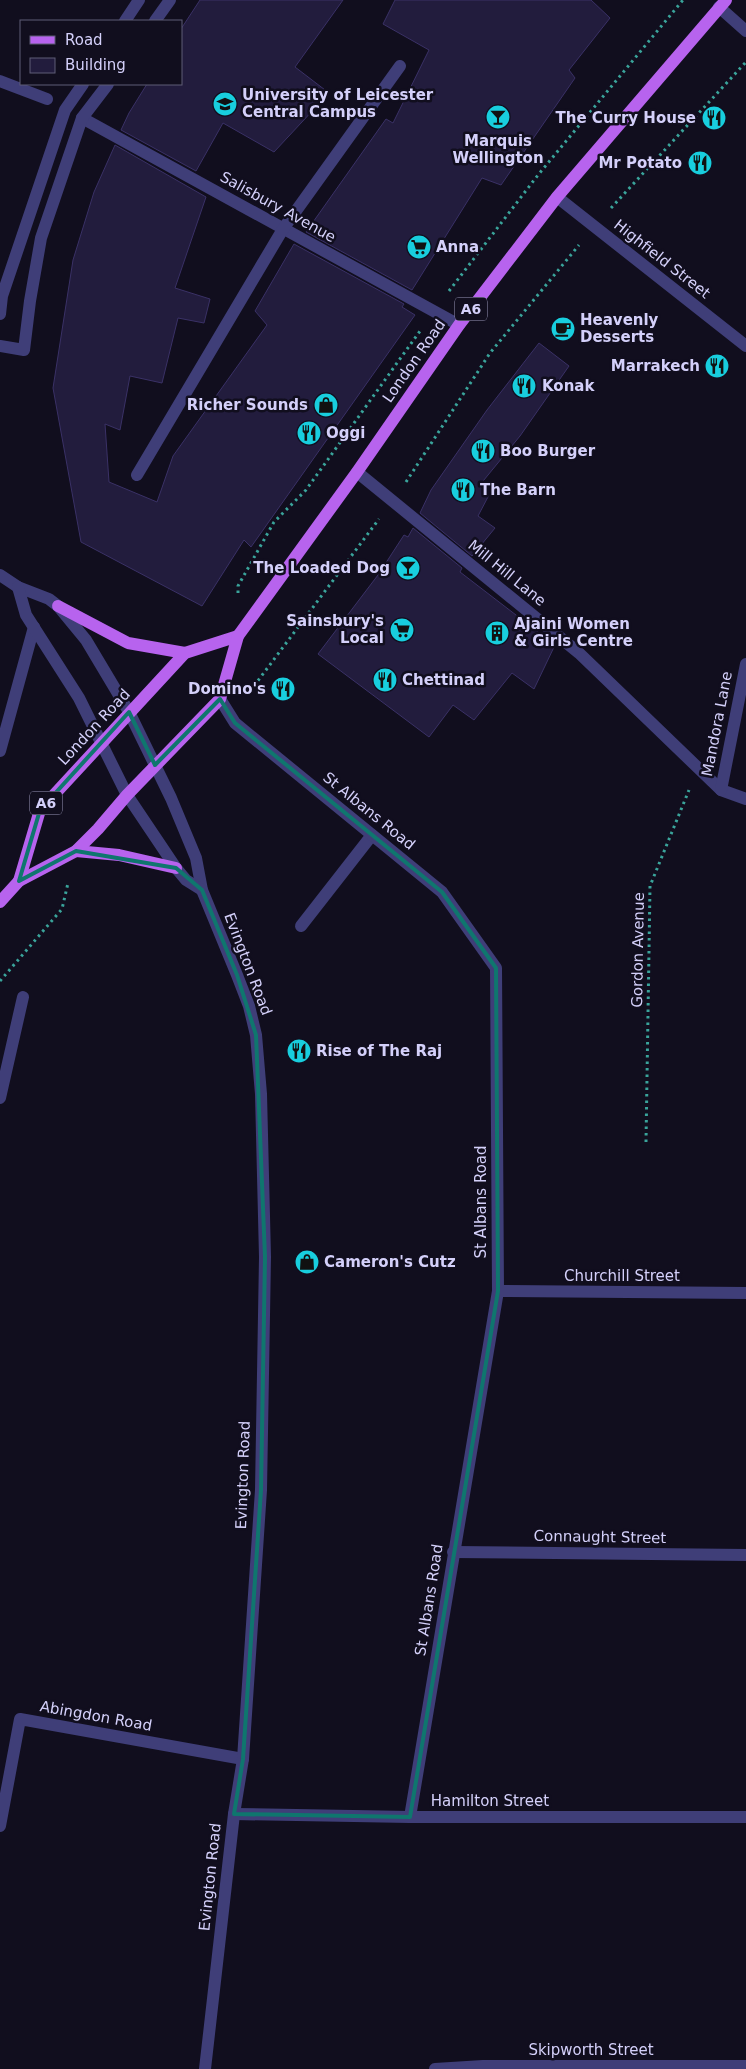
<svg xmlns="http://www.w3.org/2000/svg" width="746" height="2069" viewBox="0 0 746 2069" font-family="'DejaVu Sans',sans-serif">
	<style>
		.building { fill: #221c3d; stroke: #3a3166 }
		.lines { fill: none; stroke-linecap: round; stroke-linejoin: round }
		.path { stroke: #3aa49b; stroke-width: 3; stroke-dasharray: 2.5 4; stroke-linecap: butt }
		.service { stroke: #3f3e78; stroke-width: 12 }
		.pedestrian { stroke: #3f3e78; stroke-width: 12 }
		.minor { stroke: #3f3e78; stroke-width: 12 }
		.tertiary { stroke: #3f3e78; stroke-width: 12 }
		.primary { stroke: #b763ee; stroke-width: 12 }
		.marked { fill: none; stroke: #0f766e; stroke-width: 4; stroke-linejoin: round }
		.labels { text-anchor: middle; dominant-baseline: central; stroke-width: 5; stroke-linejoin: round; paint-order: stroke }
		.shield { fill: #110e1e; stroke: #9a96b8; stroke-width: 1 }
		.shield-label { font-size: 14px; font-weight: bold; fill: #d4d0fa }
		.poi-label { font-size: 15px; font-weight: bold; fill: #d4d0fa; stroke: #110e1e; text-anchor: start }
		.street-label { font-size: 15px; fill: #d4d0fa; stroke: #110e1e }
	</style>
	<rect width="100%" height="100%" fill="#110e1e"/>
	<g class="building">
		<path d="M200,0h143l-48,67 34,26 -55,59 -51,-29 -27,48 -75,-41 8,-17 18,-29h34v-55z"/>
		<path d="M395,0h196l19,18 -41,52 6,8 -74,107 -19,-7 -70,112 -106,-58 80,-113 7,4 36,-73 -46,-26z"/>
		<path d="M115,145l91,52 -31,91 35,11 -6,24 -26,-5 -16,65 -32,-7 -10,54 -15,-6 4,58 48,20 16,-46 94,-131 -12,-14 39,-67 110,60 -2,3 13,8 -164,232 -7,-7 -42,66 -121,-64 -28,-154 20,-128 21,-68z"/>
		<path d="M539,343l30,23 -49,70 -41,50 10,9 -11,21 17,12 -23,28 -52,-43 11,-23 56,-80z"/>
		<path d="M413,528l49,40 -2,4 95,73 -21,44 -22,-16 -38,47 -21,-15 -24,32 -111,-83 60,-79 26,-40 4,2z"/>
	</g>
	<g class="lines">
		<g class="path">
			<path d="M611,208l135,-146"/>
			<path d="M449,291l89,-116 145,-175"/>
			<path d="M406,482l84,-129 89,-108"/>
			<path d="M238,593v-7l36,-64 32,-32 114,-159"/>
			<path d="M248,688l6,-2 125,-167"/>
			<path d="M0,981l62,-72 6,-26"/>
			<path d="M646,1142l4,-256 39,-96"/>
		</g>
		<g class="service">
			<path d="M155,21l15,-21"/>
			<path d="M82,118l377,207"/>
			<path d="M0,346l24,4 6,-49 11,-63 41,-120 26,-34"/>
			<path d="M137,475l146,-246 117,-163"/>
			<path d="M301,926l71,-91"/>
			<path d="M0,1098l23,-101"/>
		</g>
		<g class="pedestrian">
			<path d="M125,21l14,-21"/>
			<path d="M0,314l2,-18 63,-186 18,-26"/>
		</g>
		<g class="minor">
			<path d="M719,7l27,24"/>
			<path d="M0,81l47,18"/>
			<path d="M557,197l189,149"/>
			<path d="M357,472l222,181 142,137 25,9"/>
			<path d="M220,699l15,24 207,169 54,76 2,323 -88,526"/>
			<path d="M0,751l34,-124"/>
			<path d="M721,790l25,-126"/>
			<path d="M498,1291l248,2"/>
			<path d="M453,1552l293,3"/>
			<path d="M234,1814l176,3h336"/>
			<path d="M0,1826l20,-107 223,40"/>
			<path d="M435,2069l48,-3h263"/>
		</g>
		<g class="tertiary">
			<path d="M0,575l18,12 31,12 9,7 28,34 43,72 42,86 25,60 6,32 35,85 12,31 7,29 5,59 4,163 -4,233 -18,269 -9,55 -29,255"/>
			<path d="M18,587l8,28 53,83 48,97 49,73 10,12 16,10"/>
		</g>
		<g class="primary">
			<path d="M58,606l70,37 57,10"/>
			<path d="M76,851l43,4 57,13"/>
			<path d="M19,881l21,-71 145,-157 53,-17"/>
			<path d="M0,902l19,-21 57,-30 22,-22 29,-34 93,-96 18,-63 119,-164 102,-147 98,-128 169,-197"/>
		</g>
	</g>
	<path class="marked" d="M220,699l15,24 207,169 54,76 2,323 -88,526 -176,-3 9,-55 18,-269 4,-233 -9,-222 -19,-60 -35,-85 -26,-22 -100,-17 -57,30 21,-71 89,-98 26,53z"/>
	<defs>
		<symbol id="university-disc" viewBox="-11 -11 22 22"><circle r="9.5" fill="#18cede" stroke="#110e1e"/><path d="M0-5L7-2L0 1L-7-2ZM-4 1L0 2.5L4 1V4Q0 6-4 4Z" fill="#111"/></symbol>
		<symbol id="bar-disc" viewBox="-11 -11 22 22"><circle r="9.5" fill="#18cede" stroke="#110e1e"/><path d="M-6-5H6L.8 .8V4.5H3.5V6h-7V4.5H-.8V.8Z" fill="#111"/></symbol>
		<symbol id="restaurant-disc" viewBox="-11 -11 22 22"><circle r="9.5" fill="#18cede" stroke="#110e1e"/><path d="M-5-6h1v4h1v-4h1v4h1v-4h1v5L-1.5 .5V6h-2V.5L-5-1ZM5-6V6H3V1.5H1.5Q1.5-4 5-6Z" fill="#111"/></symbol>
		<symbol id="supermarket-disc" viewBox="-11 -11 22 22"><circle r="9.5" fill="#18cede" stroke="#110e1e"/><path d="M-6-5.5h2.5l.6 2H6L4.5 2H-2.5L-4.4-4H-6ZM-1.5 3.2a1.3 1.3 0 1 0 .1 0ZM3 3.2a1.3 1.3 0 1 0 .1 0Z" fill="#111"/></symbol>
		<symbol id="cafe-disc" viewBox="-11 -11 22 22"><circle r="9.5" fill="#18cede" stroke="#110e1e"/><path d="M-5.5-4.5H6V0H3Q3 3.5 0 3.5H-2.5Q-5.5 3.5-5.5 0ZM3-3.2v2h1.7v-2ZM-6 4.5H4V6H-6Z" fill="#111"/></symbol>
		<symbol id="shop-disc" viewBox="-11 -11 22 22"><circle r="9.5" fill="#18cede" stroke="#110e1e"/><path d="M-5-2.5h2.3a2.7 3.5 0 0 1 5.4 0H5L5.5 6h-11ZM-1.5-2.5h3a1.5 2.3 0 0 0-3 0Z" fill="#111"/></symbol>
		<symbol id="building-disc" viewBox="-11 -11 22 22"><circle r="9.5" fill="#18cede" stroke="#110e1e"/><path d="M-4-6H4V6H1V3H-1V6H-4ZM-2.5-4.3h1.7v1.8h-1.7ZM.8-4.3h1.7v1.8H.8ZM-2.5-1h1.7V.8h-1.7ZM.8-1h1.7V.8H.8Z" fill="#111"/></symbol>
	</defs>
	<g fill-rule="evenodd">
		<use href="#university-disc" x="211" y="90" width="28" height="28"/>
		<use href="#bar-disc" x="484" y="103" width="28" height="28"/>
		<use href="#restaurant-disc" x="700" y="104" width="28" height="28"/>
		<use href="#restaurant-disc" x="686" y="149" width="28" height="28"/>
		<use href="#supermarket-disc" x="405" y="233" width="28" height="28"/>
		<use href="#cafe-disc" x="549" y="315" width="28" height="28"/>
		<use href="#restaurant-disc" x="703" y="352" width="28" height="28"/>
		<use href="#restaurant-disc" x="510" y="372" width="28" height="28"/>
		<use href="#shop-disc" x="312" y="391" width="28" height="28"/>
		<use href="#restaurant-disc" x="295" y="419" width="28" height="28"/>
		<use href="#restaurant-disc" x="469" y="437" width="28" height="28"/>
		<use href="#restaurant-disc" x="449" y="476" width="28" height="28"/>
		<use href="#bar-disc" x="394" y="554" width="28" height="28"/>
		<use href="#supermarket-disc" x="388" y="616" width="28" height="28"/>
		<use href="#building-disc" x="483" y="619" width="28" height="28"/>
		<use href="#restaurant-disc" x="371" y="666" width="28" height="28"/>
		<use href="#restaurant-disc" x="269" y="675" width="28" height="28"/>
		<use href="#restaurant-disc" x="285" y="1037" width="28" height="28"/>
		<use href="#shop-disc" x="293" y="1248" width="28" height="28"/>
	</g>
	<g class="labels">
		<g class="shield">
			<rect x="455" y="297.5" width="32" height="23" rx="4"/>
			<rect x="30" y="791.5" width="32" height="23" rx="4"/>
		</g>
		<g class="shield-label">
			<text x="471" y="309">A6</text>
			<text x="46" y="803">A6</text>
		</g>
		<g class="poi-label">
			<text x="242" y="95">University of Leicester<tspan x="242" dy="17">Central Campus</tspan></text>
			<text x="696" y="118" text-anchor="end">The Curry House</text>
			<text x="498" y="141" text-anchor="middle">Marquis<tspan x="498" dy="17">Wellington</tspan></text>
			<text x="682" y="163" text-anchor="end">Mr Potato</text>
			<text x="436" y="247">Anna</text>
			<text x="580" y="320">Heavenly<tspan x="580" dy="17">Desserts</tspan></text>
			<text x="700" y="366" text-anchor="end">Marrakech</text>
			<text x="542" y="386">Konak</text>
			<text x="308" y="405" text-anchor="end">Richer Sounds</text>
			<text x="326" y="433">Oggi</text>
			<text x="500" y="451">Boo Burger</text>
			<text x="480" y="490">The Barn</text>
			<text x="390" y="568" text-anchor="end">The Loaded Dog</text>
			<text x="384" y="621" text-anchor="end">Sainsbury's<tspan x="384" dy="17">Local</tspan></text>
			<text x="514" y="624">Ajaini Women<tspan x="514" dy="17">&amp; Girls Centre</tspan></text>
			<text x="402" y="680">Chettinad</text>
			<text x="266" y="689" text-anchor="end">Domino's</text>
			<text x="316" y="1051">Rise of The Raj</text>
			<text x="324" y="1262">Cameron's Cutz</text>
		</g>
		<g class="street-label">
			<text transform="translate(278 207) rotate(29)">Salisbury Avenue</text>
			<text transform="translate(662 259) rotate(38)">Highfield Street</text>
			<text transform="translate(414 361) rotate(-55)">London Road</text>
			<text transform="translate(507 573) rotate(39)">Mill Hill Lane</text>
			<text transform="translate(717 724) rotate(-79)">Mandora Lane</text>
			<text transform="translate(94 727) rotate(-47)">London Road</text>
			<text transform="translate(369 811) rotate(39)">St Albans Road</text>
			<text transform="translate(638 950) rotate(-89)">Gordon Avenue</text>
			<text transform="translate(248 964) rotate(69)">Evington Road</text>
			<text transform="translate(481 1202) rotate(-90)">St Albans Road</text>
			<text x="622" y="1276">Churchill Street</text>
			<text transform="translate(243 1475) rotate(-88)">Evington Road</text>
			<text transform="translate(600 1537) rotate(1)">Connaught Street</text>
			<text transform="translate(429 1600) rotate(-81)">St Albans Road</text>
			<text transform="translate(96 1716) rotate(10)">Abingdon Road</text>
			<text x="490" y="1801">Hamilton Street</text>
			<text transform="translate(210 1877) rotate(-84)">Evington Road</text>
			<text x="591" y="2050">Skipworth Street</text>
		</g>
	</g>
	<rect x="20" y="20" width="162" height="65" fill="#110e1e" stroke="#5f5c76"/>
	<rect x="30" y="36" width="25" height="8" fill="#b763ee" stroke="#5f5c76"/>
	<text x="65" y="45" font-size="15" fill="#d4d0fa">Road</text>
	<rect x="30" y="58" width="25" height="15" fill="#221c3d" stroke="#5f5c76"/>
	<text x="65" y="70" font-size="15" fill="#d4d0fa">Building</text>
</svg>
